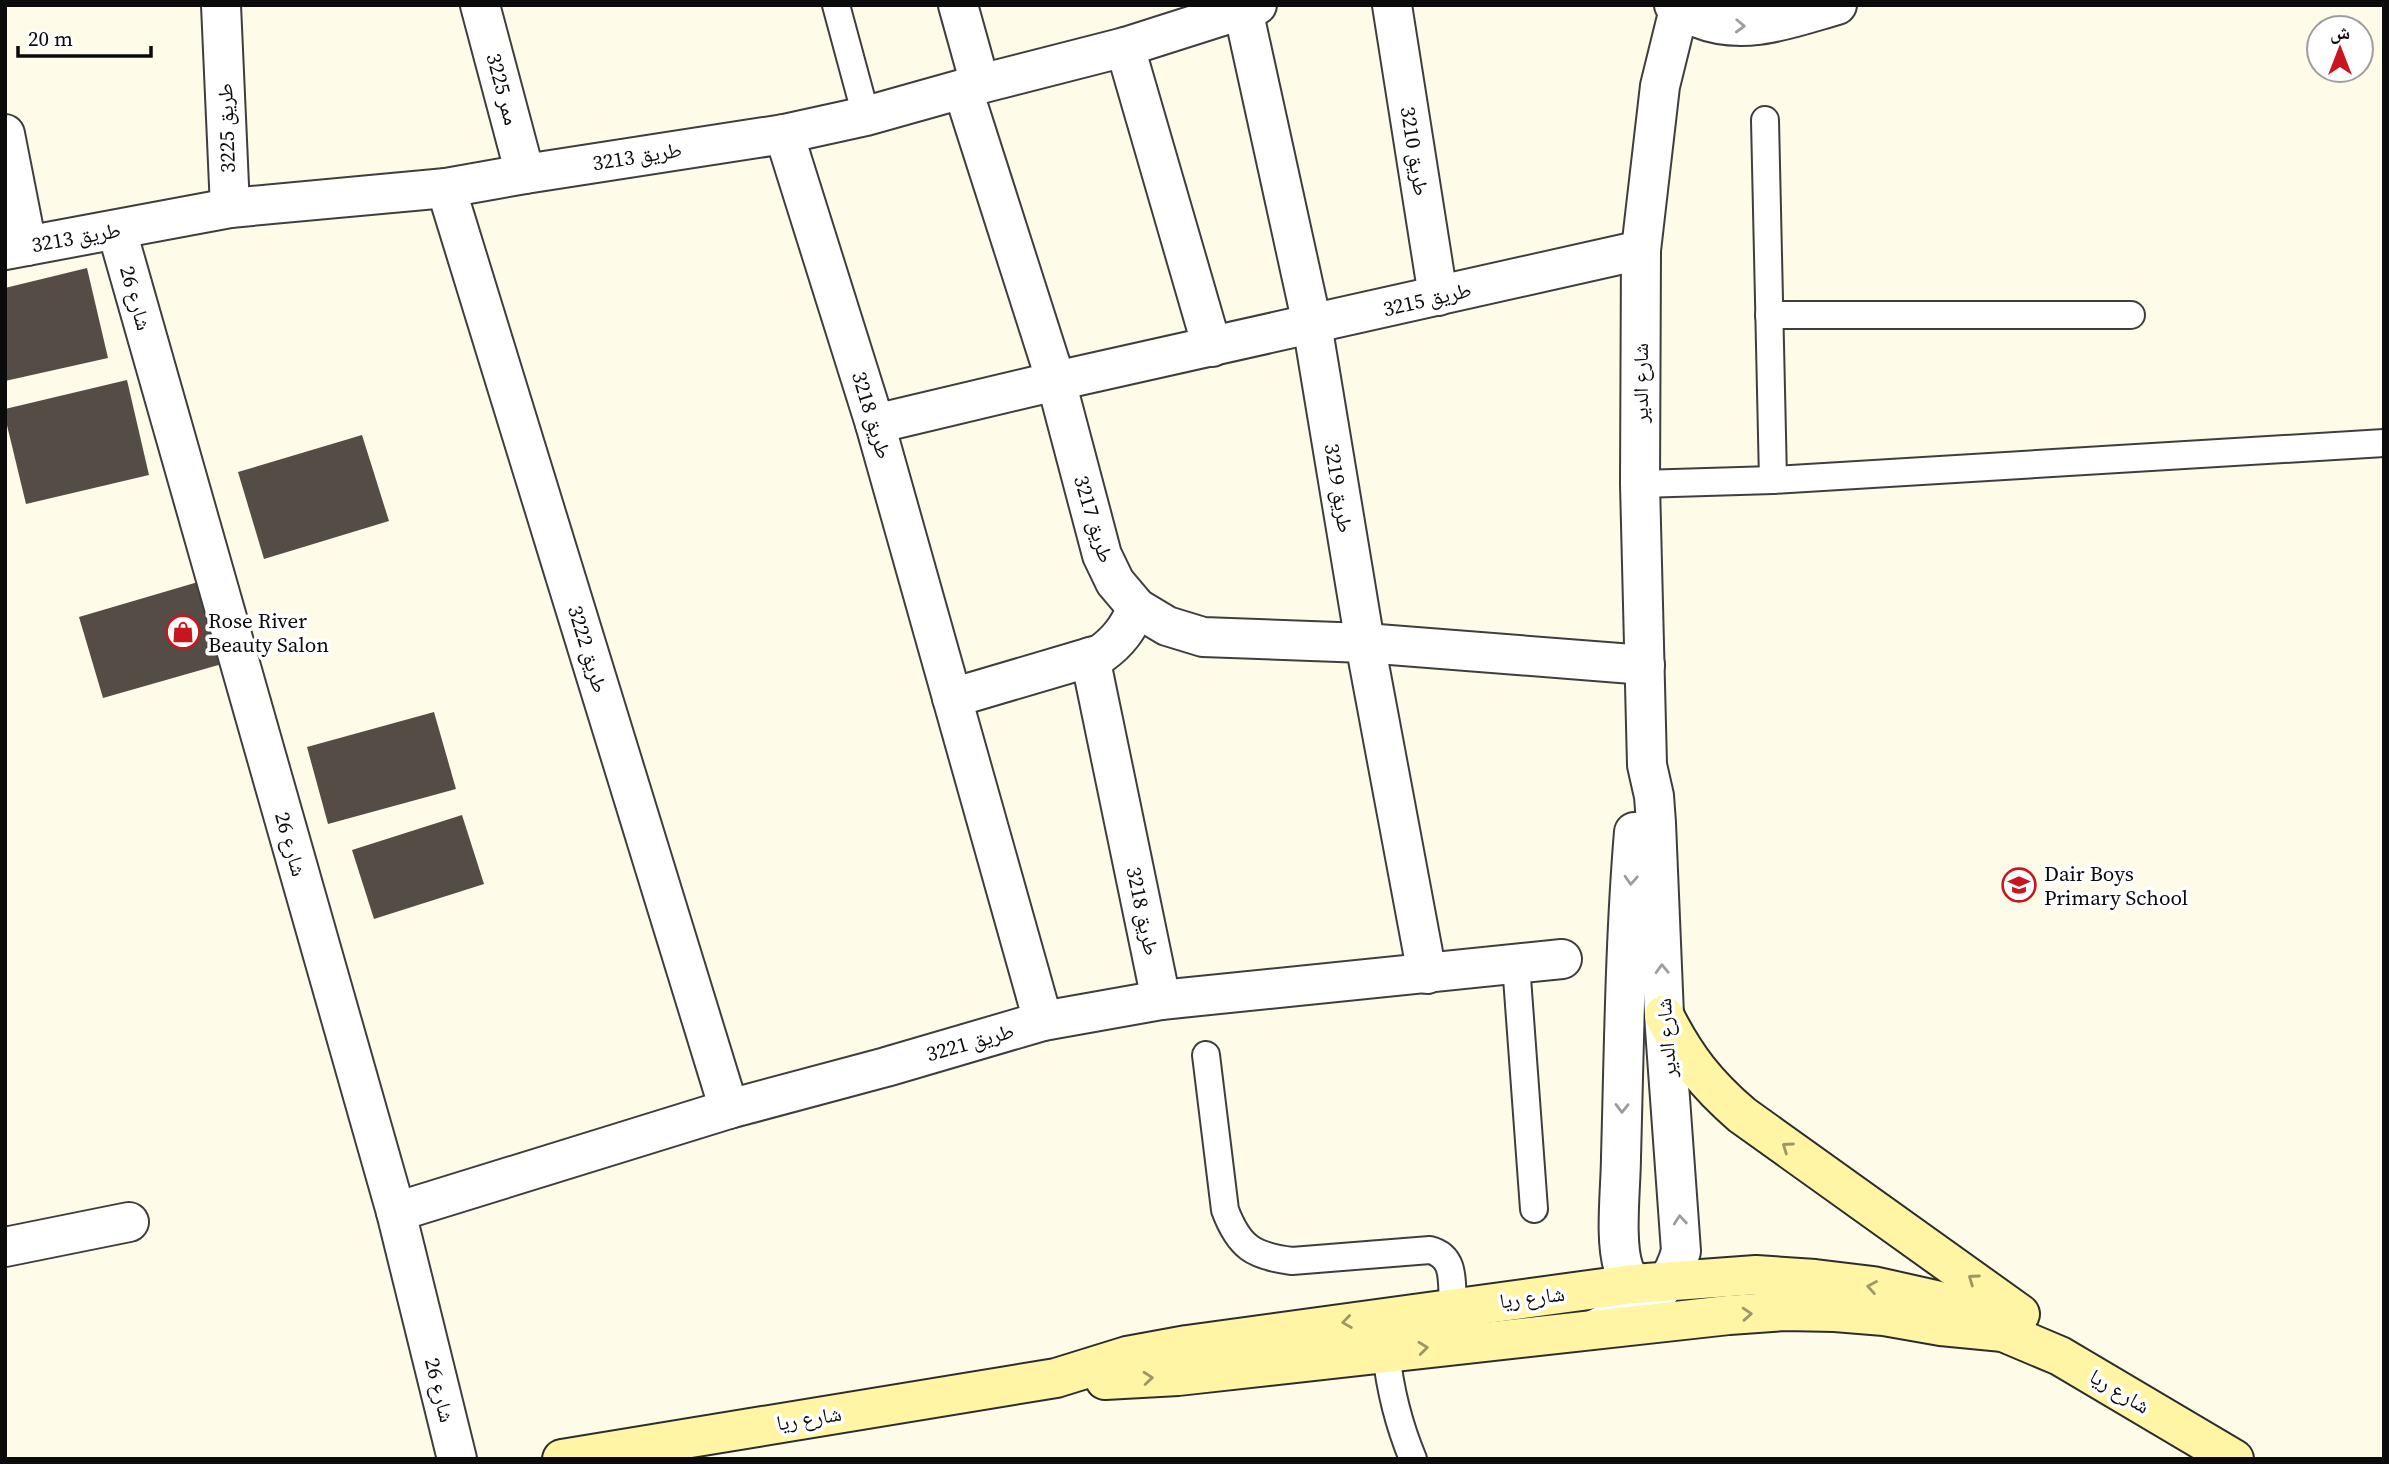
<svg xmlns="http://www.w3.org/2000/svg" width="2389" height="1464" viewBox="0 0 2389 1464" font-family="'Source Serif 4','Noto Naskh Arabic',serif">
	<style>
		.building { fill: #554c46 }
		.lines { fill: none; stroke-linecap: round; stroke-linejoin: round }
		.lane-casing { stroke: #3e3e3e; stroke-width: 30 }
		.street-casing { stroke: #3e3e3e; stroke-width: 42 }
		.secondary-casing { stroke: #2d2d2d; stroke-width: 42 }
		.lane { stroke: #fff; stroke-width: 26 }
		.street { stroke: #fff; stroke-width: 38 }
		.secondary { stroke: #fff5a4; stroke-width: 38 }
		.oneway { stroke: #9d9d9d }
		.oneway2 { stroke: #9d9767 }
		.labels { text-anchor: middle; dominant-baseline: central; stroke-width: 7; stroke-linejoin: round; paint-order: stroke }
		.street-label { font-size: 21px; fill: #0b0b0b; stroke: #fff }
		.poi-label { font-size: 21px; fill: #0b0b0b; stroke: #fff; text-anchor: start }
	</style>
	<rect width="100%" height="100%" fill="#fffbe9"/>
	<g class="building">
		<path d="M87,268l21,90 -103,23v-93z"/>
		<path d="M127,380l22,95 -123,29 -21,-87v-8z"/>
		<path d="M362,435l27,86 -125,38 -26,-87z"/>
		<path d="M198,582l24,82 -119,34 -24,-81z"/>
		<path d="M434,712l22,77 -128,35 -21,-77z"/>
		<path d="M462,815l22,69 -110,35 -22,-69z"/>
	</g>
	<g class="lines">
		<defs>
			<g id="lane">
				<path d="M836,5l30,111"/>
				<path d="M1765,120l8,360"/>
				<path d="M1769,315h362"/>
				<path d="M1640,484l133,-4 611,-37"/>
				<path d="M1516,964l18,245"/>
				<path d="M1206,1055l19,155c14,37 28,46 67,51l138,-11c27,7 21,34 23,57"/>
				<path d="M1386,1352c4,38 12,71 27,107"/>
			</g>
			<g id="street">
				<path d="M221,5l9,203"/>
				<path d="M480,5l45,169"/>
				<path d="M958,5l22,79"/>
				<path d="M1242,5l70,319 53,319 62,331"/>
				<path d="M1392,5l46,291"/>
				<path d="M1674,5c6,8 15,10 24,13 47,19 93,0 139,-13"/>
				<path d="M1125,47l87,300"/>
				<path d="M963,90l93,291 46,174 13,27 22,26 30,18 36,11 162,6 280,22"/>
				<path d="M5,134l22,112"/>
				<path d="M784,134l91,290 168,597"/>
				<path d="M446,188l283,921"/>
				<path d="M117,231l279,981 61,247"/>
				<path d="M5,250l225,-42 216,-20 79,-14 259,-40 82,-18 114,-32 145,-37 132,-42"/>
				<path d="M875,424l181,-43 585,-131"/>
				<path d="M1090,657l71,343"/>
				<path d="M952,698l149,-44c18,-13 27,-26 36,-46"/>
				<path d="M1634,832c-9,108 -10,217 -13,325 0,29 -7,86 3,112 5,13 19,29 31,36"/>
				<path d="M396,1212l333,-103 157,-42 157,-46 118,-21 401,-41"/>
				<path d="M5,1247l124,-25"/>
				<path d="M1595,1329c40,-20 74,-31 86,-78l-17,-236 -8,-192 -2,-27 -7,-31 -7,-281 1,-234 19,-164 20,-81"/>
			</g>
			<g id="secondary">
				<path d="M1664,1015c21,42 42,69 78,100l278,199"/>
				<path d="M1105,1380l73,-4 551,-61 56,-4 50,1 49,4 57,10 62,6 57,24 174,103"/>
				<path d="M562,1459l494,-81 71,-22 60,-11 446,-61 123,-9 59,4 58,7 58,13 38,9 25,14 9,10"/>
			</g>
		</defs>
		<use href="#lane" class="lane-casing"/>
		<use href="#street" class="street-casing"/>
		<use href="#secondary" class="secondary-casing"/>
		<use href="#lane" class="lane"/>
		<use href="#street" class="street"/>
		<use href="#secondary" class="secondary"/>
	</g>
	<defs><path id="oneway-chevron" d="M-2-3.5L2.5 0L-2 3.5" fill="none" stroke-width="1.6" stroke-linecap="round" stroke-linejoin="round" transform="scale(1.75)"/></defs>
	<g class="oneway">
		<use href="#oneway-chevron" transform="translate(1740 26) rotate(2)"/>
		<use href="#oneway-chevron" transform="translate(1631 880) rotate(93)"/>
		<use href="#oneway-chevron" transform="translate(1662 969) rotate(-92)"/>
		<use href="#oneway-chevron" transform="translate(1622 1108) rotate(91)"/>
		<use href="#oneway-chevron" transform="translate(1680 1220) rotate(-95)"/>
	</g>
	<g class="oneway2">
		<use href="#oneway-chevron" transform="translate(1787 1147) rotate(-145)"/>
		<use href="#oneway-chevron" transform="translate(1973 1279) rotate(-145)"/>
		<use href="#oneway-chevron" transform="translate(1872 1287) rotate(-170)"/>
		<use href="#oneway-chevron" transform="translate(1747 1314) rotate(-4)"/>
		<use href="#oneway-chevron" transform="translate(1347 1322) rotate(172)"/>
		<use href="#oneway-chevron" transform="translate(1423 1348) rotate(-6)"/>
		<use href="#oneway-chevron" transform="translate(1148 1378) rotate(-5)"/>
	</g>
	<defs>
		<symbol id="shop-ring" viewBox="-11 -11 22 22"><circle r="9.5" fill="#fff" stroke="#c8161e" stroke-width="1.5"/><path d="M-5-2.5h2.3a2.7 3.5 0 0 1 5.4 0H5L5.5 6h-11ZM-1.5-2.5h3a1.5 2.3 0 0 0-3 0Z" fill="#c8161e"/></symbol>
		<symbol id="school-ring" viewBox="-11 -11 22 22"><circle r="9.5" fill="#fff" stroke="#c8161e" stroke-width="1.5"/><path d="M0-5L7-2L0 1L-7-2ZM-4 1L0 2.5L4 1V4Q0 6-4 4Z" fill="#c8161e"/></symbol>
	</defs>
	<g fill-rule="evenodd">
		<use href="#shop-ring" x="164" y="613" width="38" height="38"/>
		<use href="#school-ring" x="2000" y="866" width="38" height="38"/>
	</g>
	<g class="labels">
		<g class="street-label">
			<text transform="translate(503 89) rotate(75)">ممر 3225</text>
			<text transform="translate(226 128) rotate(-92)">طريق 3225</text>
			<text transform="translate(1415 151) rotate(81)">طريق 3210</text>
			<text transform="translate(637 156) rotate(-9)">طريق 3213</text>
			<text transform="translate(76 237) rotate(-10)">طريق 3213</text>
			<text transform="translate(136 298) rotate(74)">شارع 26</text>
			<text transform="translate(1427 299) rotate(-13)">طريق 3215</text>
			<text transform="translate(1640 383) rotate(-90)">شارع الدير</text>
			<text transform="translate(872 415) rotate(73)">طريق 3218</text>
			<text transform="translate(1339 488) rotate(81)">طريق 3219</text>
			<text transform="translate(1094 519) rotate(73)">طريق 3217</text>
			<text transform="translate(588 649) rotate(73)">طريق 3222</text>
			<text transform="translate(291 844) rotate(74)">شارع 26</text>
			<text transform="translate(1143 911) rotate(78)">طريق 3218</text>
			<text transform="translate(1666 1038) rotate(-94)">شارع الدير</text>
			<text transform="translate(970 1042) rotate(-16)">طريق 3221</text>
			<text transform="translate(1532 1297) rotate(-7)">شارع ريا</text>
			<text transform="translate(440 1390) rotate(76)">شارع 26</text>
			<text transform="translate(2120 1391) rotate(31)">شارع ريا</text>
			<text transform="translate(809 1418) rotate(-9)">شارع ريا</text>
		</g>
		<g class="poi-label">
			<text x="208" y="620">Rose River<tspan x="208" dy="24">Beauty Salon</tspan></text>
			<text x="2044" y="873">Dair Boys<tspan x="2044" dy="24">Primary School</tspan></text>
		</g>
	</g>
	<rect width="2389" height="1464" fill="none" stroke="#0b0b0b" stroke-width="14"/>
	<g transform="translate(2340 49)"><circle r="33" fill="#ffffff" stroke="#9d9d9d" stroke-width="2"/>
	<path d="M0-5L12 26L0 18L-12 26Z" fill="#c8161e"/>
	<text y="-10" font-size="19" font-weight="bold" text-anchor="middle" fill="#0b0b0b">ش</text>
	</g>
	<path d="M18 46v10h133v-10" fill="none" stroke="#0b0b0b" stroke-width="3.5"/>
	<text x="28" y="46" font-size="21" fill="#0b0b0b" stroke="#ffffff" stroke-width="5" paint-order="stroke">20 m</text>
</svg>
